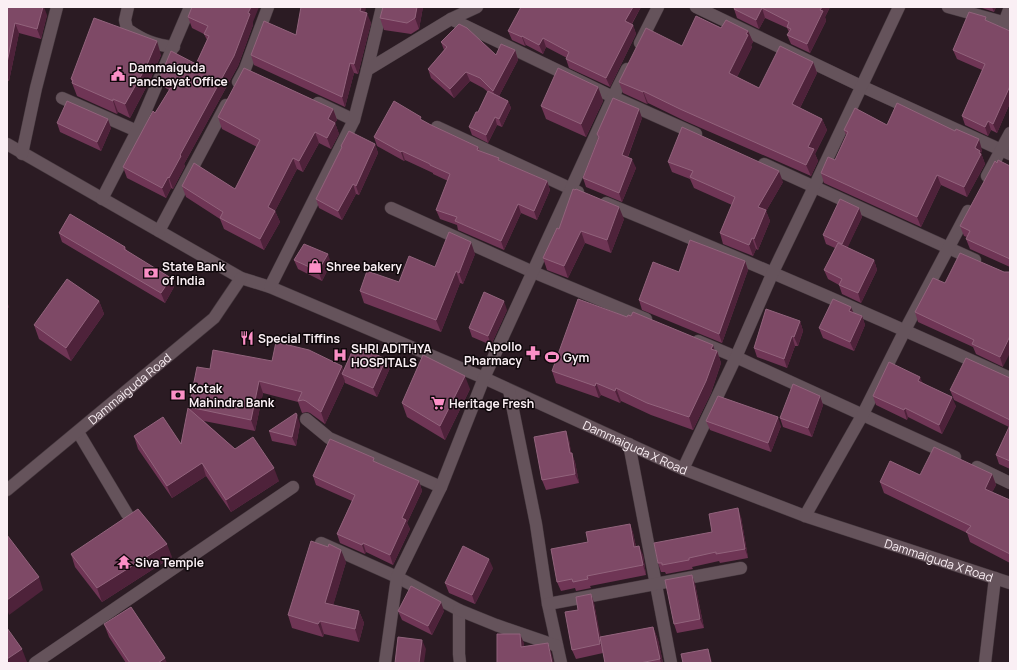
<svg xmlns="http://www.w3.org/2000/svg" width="1017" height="670" viewBox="0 0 1017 670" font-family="Manrope,sans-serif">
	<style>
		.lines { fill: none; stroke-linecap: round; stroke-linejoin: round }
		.minor-casing { stroke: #46393f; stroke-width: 13 }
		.minor { stroke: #65535b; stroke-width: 12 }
		.wall { fill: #6f3555 }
		.shaded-wall { fill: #4e223a }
		.building { fill: #7e4966; stroke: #92637c }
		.labels { text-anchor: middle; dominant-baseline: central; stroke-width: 3; stroke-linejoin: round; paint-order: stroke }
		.poi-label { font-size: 12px; font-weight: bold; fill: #faeff4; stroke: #0f080b; text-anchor: start }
		.street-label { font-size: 12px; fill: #faeff4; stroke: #0f080b }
	</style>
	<rect width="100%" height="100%" fill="#2b1b23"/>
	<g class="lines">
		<defs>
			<g id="minor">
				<path d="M128,7l-3,13 2,9c16,11 27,16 47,18"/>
				<path d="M696,7l165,79 149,68"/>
				<path d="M948,7l62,17"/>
				<path d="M451,19l162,78 83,37"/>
				<path d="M1004,23l6,-16"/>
				<path d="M640,43l18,-36"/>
				<path d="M367,70l15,-63"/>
				<path d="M238,82l7,-13 23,-62"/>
				<path d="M62,98l75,33"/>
				<path d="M318,103l36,17"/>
				<path d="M437,127l141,65"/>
				<path id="s1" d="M7,144l234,134 29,9 214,91 199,91 122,47 205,67"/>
				<path d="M22,154l14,-66 21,-81"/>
				<path d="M764,164l211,96"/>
				<path d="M987,176l23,-43"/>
				<path d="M102,199l35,-68 53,-124"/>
				<path d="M606,203c136,56 271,114 404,175"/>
				<path d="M391,208l142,64 113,47"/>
				<path d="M159,231l67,-126"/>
				<path d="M270,287l84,-167 13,-50 84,-51 26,-12"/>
				<path d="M698,341l38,16 219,100"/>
				<path d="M509,390l27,134 12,80 13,59"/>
				<path d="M306,419l23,19 112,49"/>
				<path d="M78,432l49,82"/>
				<path d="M629,444l42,219"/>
				<path d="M977,467l33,16"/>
				<path d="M683,469l53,-112 37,-85 41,-85 85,-180"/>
				<path id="s2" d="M7,490l207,-172 27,-40"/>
				<path d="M805,516l58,-102 42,-84 63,-119"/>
				<path d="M321,543l76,34 62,33v44l1,9"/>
				<path d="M548,604l193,-36"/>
				<path d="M459,610l37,15 61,21"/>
				<path d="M35,663l258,-176"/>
				<path d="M385,663l12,-86 44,-90 43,-109 129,-281 14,-28"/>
				<path d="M985,663l10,-85"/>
			</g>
		</defs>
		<use href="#minor" class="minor-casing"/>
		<use href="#minor" class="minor"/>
	</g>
	<g class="wall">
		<path d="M7,7l40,8 -6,24 -22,-6 -10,48 -2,-1z"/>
		<path d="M423,7l-4,22 -8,5 -27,-4 -4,-12z"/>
		<path d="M521,7h120l-9,17 1,1 3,9 -26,53 -41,-19 -3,-9 1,-1 -21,-11 -3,7 -17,-9 -1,1 -13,-6 -4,-9z"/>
		<path d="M830,7l-5,10 1,4 -16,32 -19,-9 -4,-9 2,-3 -2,-4 -22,-10 -6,11 -22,-11 -3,-9z"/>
		<path d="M979,7h17l-2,5z"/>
		<path d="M365,12l6,11 -13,51 -4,-1 -9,34 -91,-42 -3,-10 45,-20z"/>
		<path d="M188,17l65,5v3l-15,41 -54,98 1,2 -12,23 -2,-1 -5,10 -39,-20 -4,-11 46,-77 -5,-3 -4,-10 36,-13 11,-24 -3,-6 -12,-6z"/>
		<path d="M988,22l22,9v72l-13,30 -6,-3 -3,6 -23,-11 -3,-9 20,-46 -25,-11 -4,-9z"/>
		<path d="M721,28l27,3 5,11 -2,3 1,2 -15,30 22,11 54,-26 4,11 -17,35 22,11 5,11 -12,24 3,7 -7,15 -126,-55 -37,-18 -1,1 -24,-11 -4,-11 63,-36z"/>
		<path d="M441,42l55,13 19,-5 3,10 -19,36 9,5 3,7 -9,19 -5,-2 -9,18 -16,-8 -3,-8 9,-15 10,-20 -5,-4 -13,-7 -16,17 -23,-20 -3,-9 16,-19z"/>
		<path d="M161,55l-11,25 -20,38 -12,-6 -1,2 -40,-18 -5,-13v-1l-1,-3z"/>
		<path d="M598,87l5,14 -17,36 -40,-18 -5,-13z"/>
		<path d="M333,109l4,11 -2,3 4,11 -8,15 -12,-6 -16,29 -6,-3 -22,42 5,11 -16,28 -40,-21 -4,-10 -34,-22 -4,-11 53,3 22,-42 -35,-18 -4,-12z"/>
		<path d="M642,118l-14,39 8,11 -14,34 -36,-15 -3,-9 15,-40 -1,-4z"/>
		<path d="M422,120l9,5 47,22 2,4 20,10 47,20 3,9 -13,30 -16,-7 -17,37 -46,-20 -1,-5 -17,-6 -4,-9 12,-29 -15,-7v-1l-28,-13 -1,1 -27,-15 -3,-9z"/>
		<path d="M57,123l54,5 -10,23 -41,-19z"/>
		<path d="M887,125l95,25 -1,3 4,11 -18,33 -26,-12 -20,42 -97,-44 -3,-10 14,-13 11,-25 -2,-5z"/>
		<path d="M375,144l3,9 -19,42 -3,-1 -14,26 -23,-12 -3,-9 26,-51 -1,-2z"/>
		<path d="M668,162l115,20 -17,29 4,10 -12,29 -2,-1 -3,7 -30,-12 -3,-11 12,-28 -38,-17 -4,-9 -18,-7z"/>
		<path d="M997,163l13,3v101l-40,-18 -4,-10 1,-2 -3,-1 -4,-10z"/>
		<path d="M859,208l3,9 -15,31 27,12 3,10 -16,33 -19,-9 -3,-9 -11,-6 -4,-9 11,-22 -9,-4 -3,-9z"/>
		<path d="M624,219l-13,34 -26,-10 -17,35 -21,-8 -4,-12 16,-29z"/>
		<path d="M59,233l66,14 2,4 47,36 -9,16 -103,-61z"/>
		<path d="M475,254l-12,30 -3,-1 -19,49 -77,-29 -4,-12 39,-9 36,-15z"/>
		<path d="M294,260l37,3 -9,18 -24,-12z"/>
		<path d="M745,261l3,9 -26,73 -80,-33 -3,-10z"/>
		<path d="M1004,272l-1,95 -27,-13 -3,-7 -55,-25 -3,-10 30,-29z"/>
		<path d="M99,301l5,13 -33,47 -32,-22 -5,-14z"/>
		<path d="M507,310l-16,35 -19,-8 -3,-9z"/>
		<path d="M853,313l9,3 3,9 -11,26 -31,-13 -4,-10z"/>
		<path d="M800,321l3,10 -5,15h-3l-8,22 -30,-11 -3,-9z"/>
		<path d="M715,351h2l4,12 -10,30 -18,37 -42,-15 -30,-14 -1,2 -19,-8 -2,3 -43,-15 -4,-12z"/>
		<path d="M386,359l4,9 -13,29 -32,-14v-2l-20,43 -15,-11 -3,-1 -5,1 -4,-11 -35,-9 -8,38 -51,-10 31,28 44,32 -48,31 -25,-36 -34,22 -34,-49 -4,-13 47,8 8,-36v-1l21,-38 62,-8 72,9z"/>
		<path d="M1010,378v91l-11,-5 -3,-9 13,-28 -55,-27 -4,-10z"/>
		<path d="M922,382l34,24 -14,28 -34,-17 -1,3 -31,-15 -3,-9z"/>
		<path d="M470,389l-25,51 -38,-23 -5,-14z"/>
		<path d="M820,396l3,9 -11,32 -29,-10 -3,-9z"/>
		<path d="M706,421l75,5 -10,26 -61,-22z"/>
		<path d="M300,424l-4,22 -24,-5 -3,-10z"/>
		<path d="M569,440l2,13 4,9 4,21 -33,7 -4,-10z"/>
		<path d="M375,462l44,19 3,10 -15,32 3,6 -17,36 -27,-13 -1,2 -25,-11 -3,-9 15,-33 -36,-16 -3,-9z"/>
		<path d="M992,474l4,11 -4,7 18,8v63l-40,-21 -3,-9 -83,-40 -4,-11 40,-7z"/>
		<path d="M741,517l7,41 -28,5 -1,-2 -27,6 1,2 -27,5 -1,-2h-4l-3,-9 54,-31z"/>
		<path d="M630,524l3,9 3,14 7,8 3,20 -56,11 1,2 -15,3 -1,-3 -14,3 -4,-9 31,-40z"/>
		<path d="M71,554l101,3 -70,45 -27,-35z"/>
		<path d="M346,562l-13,43 26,6 5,12 -5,19 -35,-8 -1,3 -31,-9 -4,-13z"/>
		<path d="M493,568l-18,36 -26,-11 -4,-10z"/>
		<path d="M692,575l3,9 9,44 -27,5 -3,-9z"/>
		<path d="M591,594l3,9 6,34 53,-10 5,13 5,23h-58l-2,-10 -27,6 -4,-9 6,-40z"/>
		<path d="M398,611h46l-12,24 -30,-15z"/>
		<path d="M104,624l63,39h-41l-17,-26z"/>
	</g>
	<g class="shaded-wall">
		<path d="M43,7h1l3,8 -6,24 -4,-10z"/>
		<path d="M251,7h8l-6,15v3l-15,41 -54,98 1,2 -12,23 -4,-11 11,-23z"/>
		<path d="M361,7h5l-2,14 -4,-10z"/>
		<path d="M417,7h6l-4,22 -4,-11z"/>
		<path d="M633,7h8l-13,23 -3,-9z"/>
		<path d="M822,7h8l-5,10 1,4 -16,32 -3,-9z"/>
		<path d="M992,7h4l-2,5z"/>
		<path d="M762,8l3,10 -6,11 -3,-9z"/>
		<path d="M367,13l4,10 -13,51 -4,-10z"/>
		<path d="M15,23l4,10 -10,48 -2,-6v-12z"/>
		<path d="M633,25l3,9 -26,53 -4,-9z"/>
		<path d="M748,31l5,11 -2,3 1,2 -19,38 -4,-12z"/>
		<path d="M522,36l4,9 -1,1 -3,-9z"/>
		<path d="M543,38l3,9 -3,7 -4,-9z"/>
		<path d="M157,41l4,14 -11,25 -20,38 -5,-14z"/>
		<path d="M515,50l3,10 -21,40 -4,-9z"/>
		<path d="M813,62l4,11 -21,43 -4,-12z"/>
		<path d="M350,63l4,10 -9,34 -3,-10z"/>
		<path d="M466,72l4,9 -16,17 -4,-9z"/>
		<path d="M1010,86v17l-13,30 -4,-9z"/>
		<path d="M598,87l5,14 -17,36 -5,-13z"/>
		<path d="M643,91l5,12 -1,1 -4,-12z"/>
		<path d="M113,99l5,13 -1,2 -4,-13z"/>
		<path d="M508,101l3,7 -9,19 -3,-8z"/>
		<path d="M333,109l4,11 -2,3 4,11 -8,15 -4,-11 1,-19z"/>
		<path d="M639,109l3,9 -17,46 -3,-9z"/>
		<path d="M495,117l2,8 -9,18 -2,-8z"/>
		<path d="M108,119l3,9 -10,23 -4,-9z"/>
		<path d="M822,119l5,11 -12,24 3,7 -7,15 -5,-11 2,-18z"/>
		<path d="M988,121l3,9 -3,6 -3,-9z"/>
		<path d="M315,132l4,11 -16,29 -4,-11z"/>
		<path d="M979,139l3,11 -1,3 4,11 -18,33 -3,-10 11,-39z"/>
		<path d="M375,144l3,9 -19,42 -3,-9z"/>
		<path d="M402,151l3,9 -1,1 -3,-9z"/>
		<path d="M293,158l4,11 -23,44 1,-2 5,11 -16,28 -4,-11 8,-32z"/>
		<path d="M632,159l4,9 -14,34 -3,-9z"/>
		<path d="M779,171l4,11 -17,29 4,10 -12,29 -4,-11 4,-32z"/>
		<path d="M937,175l4,10 -20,42 -4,-10z"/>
		<path d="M168,177l3,11 -5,10 -4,-10z"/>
		<path d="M547,181l3,9 -13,30 -3,-9z"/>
		<path d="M353,184l3,10 -14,26 -4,-9z"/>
		<path d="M518,204l3,9 -17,37 -3,-9z"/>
		<path d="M619,207l5,12 -13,34 -4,-13z"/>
		<path d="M859,208l3,9 -17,36 -3,-9z"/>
		<path d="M581,231l4,12 -17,35 -4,-12z"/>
		<path d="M752,238l4,11 -3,7 -4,-11z"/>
		<path d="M471,242l4,12 -12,30 -4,-11z"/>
		<path d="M328,254l3,9 -9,18 -4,-10z"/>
		<path d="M874,260l3,10 -16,33 -3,-10z"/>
		<path d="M745,261l3,9 -26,73 -3,-9z"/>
		<path d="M456,271l4,12 -19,49 -5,-12z"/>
		<path d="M171,278l3,9 -9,16 -4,-10z"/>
		<path d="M7,301l2,6 -2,3z"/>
		<path d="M99,301l5,13 -33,47 -5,-13z"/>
		<path d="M504,301l3,9 -16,35 -3,-9z"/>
		<path d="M851,307l4,9 -6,-5z"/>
		<path d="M862,316l3,9 -11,26 -4,-9z"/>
		<path d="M800,321l3,10 -5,15 -4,-9z"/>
		<path d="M792,336l3,10 -8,22 -3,-9z"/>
		<path d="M1010,336v17l-7,14 -3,-10z"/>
		<path d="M713,345l3,9 1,-3 4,12 -10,30 -18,37 -4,-13z"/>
		<path d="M386,359l4,9 -13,29 -4,-9z"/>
		<path d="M342,366l4,9 -4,-1 3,7 -20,43 -4,-12z"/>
		<path d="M465,376l5,13 -25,51 -5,-14z"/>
		<path d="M920,377l4,9 -6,-5z"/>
		<path d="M259,381l4,12 -8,38 -4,-11z"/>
		<path d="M596,383l5,12 -2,3 -4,-12z"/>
		<path d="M616,388l5,13 -1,2 -5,-12z"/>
		<path d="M820,396l3,9 -11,32 -4,-9z"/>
		<path d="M952,397l4,9 -14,28 -3,-9z"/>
		<path d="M905,408l3,9 -1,3 -3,-10z"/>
		<path d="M297,415l3,9 -4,22 -4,-9z"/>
		<path d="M778,417l3,9 -10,26 -3,-9z"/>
		<path d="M566,431l3,9 4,22 -3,-9z"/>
		<path d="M572,453l3,9 4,21 -4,-9z"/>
		<path d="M202,463l4,13 -34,22 -5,-12z"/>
		<path d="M274,468l5,13 -48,31 -5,-12z"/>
		<path d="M992,474l4,11 -7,14 -4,-10z"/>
		<path d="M419,481l3,10 -15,32 3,6 -17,36 -3,-10 12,-37z"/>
		<path d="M738,508l3,9 7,41 -3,-9z"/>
		<path d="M630,524l3,9 5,23 -4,-9z"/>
		<path d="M363,543l3,9 -1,2 -3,-9z"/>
		<path d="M167,544l5,13 -70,45 -5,-14z"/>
		<path d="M639,546l4,9 3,20 -3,-10z"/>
		<path d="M341,550l5,12 -16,54 -5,-13z"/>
		<path d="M489,559l4,9 -18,36 -3,-9z"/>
		<path d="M692,575l3,9 9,44 -4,-9z"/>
		<path d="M39,577l4,13 -34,25 -2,-6v-9z"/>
		<path d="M591,594l3,9 10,50 -4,-9z"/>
		<path d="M441,602l3,9 -12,24 -4,-9z"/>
		<path d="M359,611l5,12 -5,19 -4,-13z"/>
		<path d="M320,621l4,13 -1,3 -5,-13z"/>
		<path d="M653,627l5,13 5,23h-2l-1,-4z"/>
		<path d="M520,634l4,9 1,13 -4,-9z"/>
		<path d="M422,640l4,9 -2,14h-5z"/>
		<path d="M548,643l3,9 3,11h-2z"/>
		<path d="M22,649l5,13 -1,1h-19v-4z"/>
		<path d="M708,649l3,9 1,5h-1z"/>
		<path d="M165,658l2,5h-9z"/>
	</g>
	<g class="building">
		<path d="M7,7h36l-6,22 -22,-6 -8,40z"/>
		<path d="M192,7h59l-3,6 2,1 -16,42 -54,99 1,1 -12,22 -1,-1 -6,11 -39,-21 30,-56 2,2 18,-29 -13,-7 11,-26 25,13 13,-28 -5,-2 4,-8 -20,-9z"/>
		<path d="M301,7h60l-1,4 7,2 -13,51 -4,-1 -8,34 -91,-42 13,-34 32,14z"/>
		<path d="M383,7h34l-2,11 -8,5 -27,-5z"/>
		<path d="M521,7h112l-8,14 8,4 -27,53 -40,-19 3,-7 -26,-14 -4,7 -17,-9v1l-14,-6z"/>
		<path d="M735,7h87l-2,3 3,1 -16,33 -20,-9 4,-6 -4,-2 2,-5 -27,-14 -6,12 -22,-11z"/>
		<path d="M969,12l17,5 -1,3 25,11v55l-17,38 -5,-3 -3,6 -23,-11 23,-52 -32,-14z"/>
		<path d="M696,16l25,12 5,-8 22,11 -2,3 2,1 -19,38 30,15 21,-42 33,16 -21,42 30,15 -14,28 6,2 -8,16 -126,-56 -37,-18v1l-24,-10 27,-54 36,18z"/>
		<path d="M94,18l63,23 -11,26 -21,37 -12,-5v2l-41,-18 1,-3 -2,-1z"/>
		<path d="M459,24l8,4 29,27 5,-11 14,6 -22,41 -13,-13 -14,-6 -16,17 -22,-20 19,-22 -6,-5z"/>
		<path d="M244,68l89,41 -5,10 7,4 -8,15 -12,-6 -16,29 -6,-3 -25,49 7,4 -15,28 -40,-21 3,-6 -41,-26 12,-23 41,26 25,-49 -42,-23z"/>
		<path d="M558,68l40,19 -17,37 -40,-18z"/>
		<path d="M488,91l20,10 -9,18 -4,-2 -9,18 -17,-8 7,-15h2z"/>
		<path d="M613,98l26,11 -17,46 10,4 -13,34 -36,-15 16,-41 -2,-3z"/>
		<path d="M67,101l41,18 -11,23 -40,-19z"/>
		<path d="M394,101l27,16 -1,2 11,6 47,22 -1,3 22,8 -1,2 49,21 -13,30 -16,-7 -17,37 -46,-20 2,-4 -21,-7 14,-36 -20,-9v-1l-28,-13 -1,1 -27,-15z"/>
		<path d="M897,103l58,28 1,-2 23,10 -4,9 5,3 -1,2 2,1 -17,33 -27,-12 -20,42 -96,-44 7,-16 7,3 13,-28 -4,-2 11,-22 32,17z"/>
		<path d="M682,127l97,44 -21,36 8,3 -12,29 -2,-1 -3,7 -29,-12 15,-36 -45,-20 3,-6 -25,-9z"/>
		<path d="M349,131l26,13 -19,42 -3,-2 -15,27 -22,-12 26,-52 -1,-1z"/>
		<path d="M998,160l12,6v93l-44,-20 4,-8 -10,-5 35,-65 2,2z"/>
		<path d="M573,189l2,1 1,-1 43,18 -12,33 -26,-9 -17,35 -21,-8 14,-30 2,1z"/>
		<path d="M840,199l19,9 -17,36 -19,-9z"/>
		<path d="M70,214l55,33 -1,2 47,29 -10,15 -102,-60z"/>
		<path d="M449,232l22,10 -12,31 -3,-2 -20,49 -76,-29 7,-20 32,11 10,-26 26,11z"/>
		<path d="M690,240l55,21 -26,73 -80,-34 14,-38 26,10z"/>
		<path d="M838,243l36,17 -16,33 -19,-8 3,-6 -18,-9z"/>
		<path d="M304,244l24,10 -10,17 -24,-11z"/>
		<path d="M960,253l44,19h6v64l-10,21 -28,-13 2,-4 -59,-28 18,-34 12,5z"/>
		<path d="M67,279l32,22 -33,47 -32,-23z"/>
		<path d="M484,292l20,9 -16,35 -19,-8z"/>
		<path d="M578,299l49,18 1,-2 3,1 2,-4 80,33 -2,4 6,2 -11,30 -17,36 -42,-14 -31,-15 -1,3 -19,-8 -1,3 -43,-15z"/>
		<path d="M833,299l18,8 -2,4 13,5 -12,26 -31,-14z"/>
		<path d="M766,309l34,12 -6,16 -2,-1 -8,23 -30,-11z"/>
		<path d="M276,342l33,8 33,16 -21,46 -15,-11 -3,-1 -5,1 4,-9 -43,-11 -8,39 -62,-13 8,-40 13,2 3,-19 59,11z"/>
		<path d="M355,345l31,14 -13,29 -31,-14z"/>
		<path d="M423,355l42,21 -25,50 -38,-23z"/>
		<path d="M966,358l44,20v42l-60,-30z"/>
		<path d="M889,362l31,15 -2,4 34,16 -13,28 -34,-17 -1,2 -31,-14z"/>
		<path d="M793,384l27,12 -12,32 -28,-10z"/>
		<path d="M718,396l60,21 -10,26 -62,-22z"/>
		<path d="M188,408l47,41 18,-12 21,31 -48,32 -24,-37 -35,23 -33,-50 29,-19 18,27z"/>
		<path d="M296,413l1,2 -5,22 -23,-6z"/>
		<path d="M1010,425v36l-14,-6z"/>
		<path d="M566,431l4,22h2l3,21 -33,6 -8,-43z"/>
		<path d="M330,439l44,19 -1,3 46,20 -17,37 4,2 -16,35 -27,-12 -1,2 -25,-11 18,-39 -42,-19z"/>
		<path d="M934,447l58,27 -7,15 25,11v54l-44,-22 5,-6 -91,-44 10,-21 30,14z"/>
		<path d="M738,508l7,41 -29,5v-2l-27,6v2l-27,5v-2h-4l-4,-20 58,-11 -3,-18z"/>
		<path d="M138,509l29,35 -70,44 -26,-34z"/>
		<path d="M630,524l4,23 5,-1 4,19 -56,11 1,3 -15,3 -1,-3 -15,3 -6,-33 37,-7 -2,-10z"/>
		<path d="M7,535l32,42 -32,23z"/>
		<path d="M311,541l17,6 1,-3 12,6 -16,53 34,8 -4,18 -35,-8 -2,3 -30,-9z"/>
		<path d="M463,546l26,13 -17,36 -27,-12z"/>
		<path d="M692,575l8,44 -26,5 -9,-44z"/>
		<path d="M411,586l30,16 -13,24 -30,-15z"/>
		<path d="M591,594l9,50 -28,6 -7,-38 13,-2 -2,-13z"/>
		<path d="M131,607l34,51 -7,5h-28l-26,-39z"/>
		<path d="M653,627l7,32 -20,4h-35l-5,-26z"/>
		<path d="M7,628l15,21 -15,10z"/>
		<path d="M497,634h23l1,13 27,-4 4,20h-55z"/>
		<path d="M398,637l24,3 -3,23h-24z"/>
		<path d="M708,649l3,14h-28l-2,-9z"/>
	</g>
	<defs>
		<symbol id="civic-bare" viewBox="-9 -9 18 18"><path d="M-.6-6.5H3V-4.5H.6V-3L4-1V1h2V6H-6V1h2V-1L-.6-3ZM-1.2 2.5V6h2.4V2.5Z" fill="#fb8fc6" stroke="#0f080b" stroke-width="2.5" paint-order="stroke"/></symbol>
		<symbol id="shop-bare" viewBox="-9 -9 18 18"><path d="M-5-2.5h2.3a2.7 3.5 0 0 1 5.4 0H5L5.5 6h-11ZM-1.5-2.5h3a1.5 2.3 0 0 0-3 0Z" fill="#fb8fc6" stroke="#0f080b" stroke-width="2.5" paint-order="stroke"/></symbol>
		<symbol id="bank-bare" viewBox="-9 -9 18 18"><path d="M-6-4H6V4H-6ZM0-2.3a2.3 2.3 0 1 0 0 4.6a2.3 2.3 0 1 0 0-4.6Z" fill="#fb8fc6" stroke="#0f080b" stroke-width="2.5" paint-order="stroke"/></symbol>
		<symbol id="restaurant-bare" viewBox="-9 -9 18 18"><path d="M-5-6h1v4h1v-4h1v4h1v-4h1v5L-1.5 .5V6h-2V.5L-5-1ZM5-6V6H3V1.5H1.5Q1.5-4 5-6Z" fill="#fb8fc6" stroke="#0f080b" stroke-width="2.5" paint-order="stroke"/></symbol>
		<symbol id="pharmacy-bare" viewBox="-9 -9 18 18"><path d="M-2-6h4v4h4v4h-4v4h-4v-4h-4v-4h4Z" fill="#fb8fc6" stroke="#0f080b" stroke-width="2.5" paint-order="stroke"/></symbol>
		<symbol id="hospital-bare" viewBox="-9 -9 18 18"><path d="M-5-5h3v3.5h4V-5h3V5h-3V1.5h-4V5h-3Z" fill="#fb8fc6" stroke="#0f080b" stroke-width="2.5" paint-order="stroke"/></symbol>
		<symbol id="stadium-bare" viewBox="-9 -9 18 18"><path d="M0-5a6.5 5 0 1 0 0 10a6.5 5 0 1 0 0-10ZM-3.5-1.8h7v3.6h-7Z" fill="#fb8fc6" stroke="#0f080b" stroke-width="2.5" paint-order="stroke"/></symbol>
		<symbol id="supermarket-bare" viewBox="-9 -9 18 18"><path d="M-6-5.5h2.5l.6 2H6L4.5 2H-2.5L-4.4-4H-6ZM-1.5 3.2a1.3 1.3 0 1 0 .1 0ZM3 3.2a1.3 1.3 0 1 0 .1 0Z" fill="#fb8fc6" stroke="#0f080b" stroke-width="2.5" paint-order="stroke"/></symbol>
		<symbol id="temple-bare" viewBox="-9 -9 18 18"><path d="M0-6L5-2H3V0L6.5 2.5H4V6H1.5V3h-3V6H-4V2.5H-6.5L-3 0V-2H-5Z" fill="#fb8fc6" stroke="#0f080b" stroke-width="2.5" paint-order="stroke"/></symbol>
	</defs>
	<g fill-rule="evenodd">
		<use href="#civic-bare" x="108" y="64" width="20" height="20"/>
		<use href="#shop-bare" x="305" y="256" width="20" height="20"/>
		<use href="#bank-bare" x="141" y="263" width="20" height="20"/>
		<use href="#restaurant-bare" x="237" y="328" width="20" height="20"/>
		<use href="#pharmacy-bare" x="523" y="343" width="20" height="20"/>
		<use href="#hospital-bare" x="330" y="345" width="20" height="20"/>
		<use href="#stadium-bare" x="542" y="347" width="20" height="20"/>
		<use href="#bank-bare" x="168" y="385" width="20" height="20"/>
		<use href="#supermarket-bare" x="428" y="393" width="20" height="20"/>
		<use href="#temple-bare" x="114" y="552" width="20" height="20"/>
	</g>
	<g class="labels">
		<g class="poi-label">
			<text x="129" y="67">Dammaiguda<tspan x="129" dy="14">Panchayat Office</tspan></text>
			<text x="162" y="266">State Bank<tspan x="162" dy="14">of India</tspan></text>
			<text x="326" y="266">Shree bakery</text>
			<text x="258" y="338">Special Tiffins</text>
			<text x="522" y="346" text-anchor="end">Apollo<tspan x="522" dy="14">Pharmacy</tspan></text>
			<text x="351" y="348">SHRI ADITHYA<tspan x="351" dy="14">HOSPITALS</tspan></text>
			<text x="563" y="357">Gym</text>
			<text x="189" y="388">Kotak<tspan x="189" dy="14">Mahindra Bank</tspan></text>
			<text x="449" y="403">Heritage Fresh</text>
			<text x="135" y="562">Siva Temple</text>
		</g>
		<g class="street-label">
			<text stroke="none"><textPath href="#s2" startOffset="159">Dammaiguda Road</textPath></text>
			<text stroke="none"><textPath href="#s1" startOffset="699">Dammaiguda X Road</textPath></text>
			<text stroke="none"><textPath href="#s1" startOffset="1023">Dammaiguda X Road</textPath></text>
		</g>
	</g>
	<rect width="1017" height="670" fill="none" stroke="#faeff4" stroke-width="16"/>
</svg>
